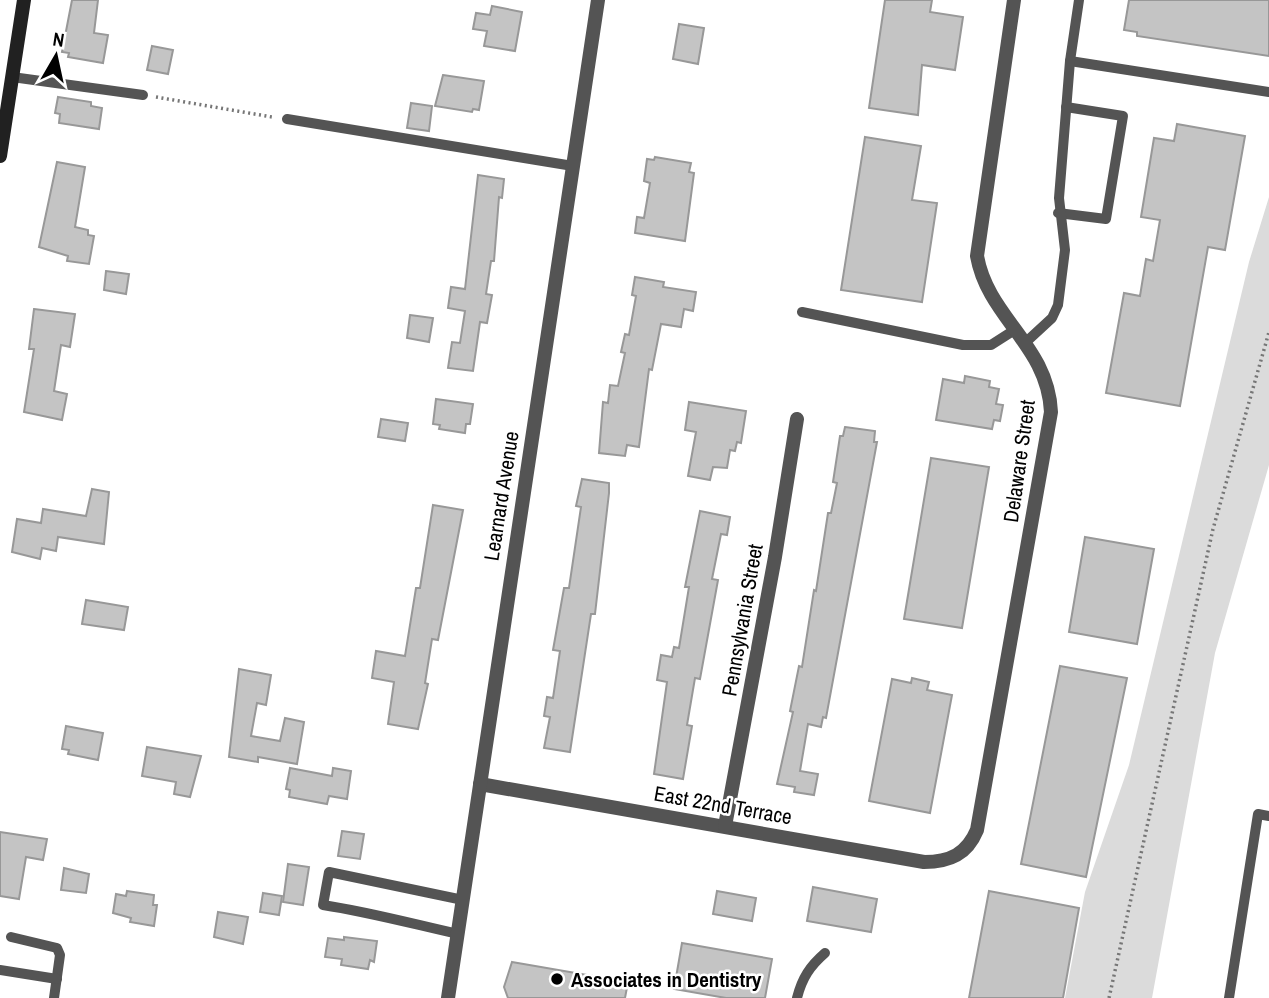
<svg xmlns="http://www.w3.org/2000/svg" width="1269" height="998" viewBox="0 0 1269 998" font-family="'Archivo Narrow',sans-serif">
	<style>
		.green { fill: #dbdbdb }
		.building { fill: #c4c4c4; stroke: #989898; stroke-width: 2 }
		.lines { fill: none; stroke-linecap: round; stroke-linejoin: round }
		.path { stroke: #767676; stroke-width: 3.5; stroke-dasharray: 2 3.5; stroke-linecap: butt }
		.lane { stroke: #545454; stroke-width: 10 }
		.street { stroke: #545454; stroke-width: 14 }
		.secondary { stroke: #212121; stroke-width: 14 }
		.poi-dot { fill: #000; stroke: #fff; stroke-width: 2.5 }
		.labels { text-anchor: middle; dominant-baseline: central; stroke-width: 5; stroke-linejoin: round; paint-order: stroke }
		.street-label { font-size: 21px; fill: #000; stroke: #fff }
		.poi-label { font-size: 21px; font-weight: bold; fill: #000; stroke: #fff; text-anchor: start }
	</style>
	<rect width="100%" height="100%" fill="#fff"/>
	<path class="green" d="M1269,197v268l-54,188 -63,345h-87l20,-106 44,-127 120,-503z"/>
	<g class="building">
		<path d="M72,0h26l-4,33 14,2 -5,28 -35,-6 1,-4 -7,-1z"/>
		<path d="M885,0h47l-2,12 33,5 -8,53 -33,-5 -4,50 -49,-7z"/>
		<path d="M1129,0h140v56l-132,-20v-4l-13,-2z"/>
		<path d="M492,6l30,6 -7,39 -31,-5 3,-15 -14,-2 3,-16 14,2z"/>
		<path d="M679,24l25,4 -6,36 -25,-5z"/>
		<path d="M152,46l21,4 -5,24 -21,-4z"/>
		<path d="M443,75l41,6 -5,29 -6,-1 -1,3 -37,-6z"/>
		<path d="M58,97l33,5v4l11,2 -3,21 -40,-6 1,-9 -5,-1z"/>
		<path d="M411,103l21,3 -3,25 -22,-3z"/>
		<path d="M1177,124l68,12 -20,114 -17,-3 -28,159 -74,-13 18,-100 16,3 6,-37 7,2 7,-41 -19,-3 13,-79 20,3z"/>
		<path d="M865,137l56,9 -9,54 25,3 -15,99 -81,-12z"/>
		<path d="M655,157l36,6 -2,9 5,1 -9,68 -50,-8 2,-16 7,1 6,-35 -6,-2 3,-22 7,1z"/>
		<path d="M57,162l28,5 -10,60 13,3v5l6,1 -5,28 -22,-3 1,-5 -29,-9z"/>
		<path d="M478,175l26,4 -2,19 -3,-1 -5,64h-3l-5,33 6,1 -5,28 -7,-1 -7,49 -25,-3 4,-26 8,1 5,-32 -17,-3 3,-21 14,2z"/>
		<path d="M106,271l23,3 -3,20 -22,-4z"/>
		<path d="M635,277l29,5 -1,5 33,5 -3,19 -9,-2 -3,18 -20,-3 -9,46 -3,-1 -10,78 -12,-2 -2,11 -26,-3 4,-51 5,1 2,-18 8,1 7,-33 -4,-1 4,-18 4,1 7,-39 -4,-1z"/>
		<path d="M34,309l41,5 -5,33 -9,-2 -7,46 13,3 -5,26 -38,-8 10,-63h-5z"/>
		<path d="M410,315l23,3 -4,24 -22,-4z"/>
		<path d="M965,376l25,5 -1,6 10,2 -3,15 7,1 -3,16 -6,-1 -2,9 -56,-9 7,-41 21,4z"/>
		<path d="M436,399l37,5 -3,20h-4l-1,9 -26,-4 1,-4 -7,-1z"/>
		<path d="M689,402l57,9 -5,32 -4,-1 -2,9 -5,-1 -3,18 -14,-1 -3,13 -22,-4 8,-44 -11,-2z"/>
		<path d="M381,419l27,4 -3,18 -27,-4z"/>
		<path d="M845,427l30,4 -1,11h3l-51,276 -3,-1 -2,10 -13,-3 -8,47 18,3 -4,21 -20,-3 1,-5 -18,-3 16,-72 -3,-1 9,-45 3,1 12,-77 2,1 12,-78h3l6,-30 -4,-1 7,-46h3z"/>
		<path d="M931,458l58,9 -27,161 -58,-9z"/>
		<path d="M582,479l27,4v10l-14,121h-4l-21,138 -26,-4 6,-31 -6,-1 3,-19 6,1 7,-47 -7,-1 11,-62h5l12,-81 -5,-1z"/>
		<path d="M92,489l17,3 -5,52 -46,-7 -2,14 -14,-3 -2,11 -28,-7 5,-33 24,4 2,-14 43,7z"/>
		<path d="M433,505l30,5 -25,130 -6,-1 -7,44 3,1 -10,45 -30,-5 6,-42 -22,-4 4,-27 29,5 11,-68h4z"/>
		<path d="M700,511l30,6 -3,18 -6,-1 -9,45 6,1 -18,99 -5,-1 -8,47 5,1 -9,53 -29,-5 13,-92 -10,-2 4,-25 11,2 2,-10 5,1 10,-61h-4z"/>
		<path d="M1085,537l69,12 -17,95 -68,-12z"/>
		<path d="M86,600l42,7 -4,23 -42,-6z"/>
		<path d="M1060,666l67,12 -41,199 -65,-13z"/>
		<path d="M239,669l32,6 -5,30 -9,-2 -6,33 29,5 5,-23 19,4 -7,42 -39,-7v5l-29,-5z"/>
		<path d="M912,678l17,4 -2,8 25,5 -22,118 -61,-12 23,-122 19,4z"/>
		<path d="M66,726l37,7 -5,27 -30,-6 1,-4 -7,-1z"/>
		<path d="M147,747l54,9 -11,41 -16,-3 2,-12 -34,-6z"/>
		<path d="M290,768l42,8 1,-8 18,3 -4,28 -18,-3 -2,8 -38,-7 1,-7 -4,-1z"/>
		<path d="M342,831l22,3 -4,25 -22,-3z"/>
		<path d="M0,832l47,7 -4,21 -17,-3 -7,42 -19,-3z"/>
		<path d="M288,864l21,3 -6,38 -20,-3z"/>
		<path d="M64,868l25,6 -3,19 -25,-3z"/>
		<path d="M813,887l64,12 -6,33 -64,-11z"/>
		<path d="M127,891l27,4 -1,10h4l-3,21 -24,-4 1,-4 -18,-5 3,-19 10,2z"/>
		<path d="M717,891l39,7 -4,23 -39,-7z"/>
		<path d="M989,891l90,17 -16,90h-94z"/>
		<path d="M263,893l19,3 -3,19 -19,-3z"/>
		<path d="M218,912l30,5 -5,27 -29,-7z"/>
		<path d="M344,937l33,4 -3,21 -4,-2 -2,9 -27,-4 1,-6 -17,-2 3,-19 16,2z"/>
		<path d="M682,943l90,16 -7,39h-39l-52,-9z"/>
		<path d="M512,962l116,20 -3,16h-117l-4,-11z"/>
	</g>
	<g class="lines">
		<g class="path">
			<path d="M156,97l116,20"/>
			<path d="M1109,998l104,-469 56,-197"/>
		</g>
		<g class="lane">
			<path d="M1070,61l199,31"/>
			<path d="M12,77l131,18"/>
			<path d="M287,119l286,47"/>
			<path d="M1058,213l48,6 17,-103 -57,-9"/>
			<path d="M802,312l161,33h28l25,-16"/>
			<path d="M1026,342l26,-24 6,-13 7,-55 -6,-52 11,-137 9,-61"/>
			<path d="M458,934c-45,-10 -89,-22 -135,-29l6,-33 134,28"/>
			<path d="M11,937l46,11 3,7 -6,43"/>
			<path d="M0,970l57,9"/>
			<path d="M797,998c5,-20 13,-32 28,-45"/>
			<path d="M1229,998l29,-184 11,2"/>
		</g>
		<g class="street">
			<path d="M480,784l444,78c26,0 43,-8 53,-32l74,-418c-3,-67 -63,-94 -74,-156l37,-256"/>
			<path d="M725,826l50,-269 22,-138"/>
			<path d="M448,998l150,-998"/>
		</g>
		<path class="secondary" d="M0,156l24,-156"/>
	</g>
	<circle class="poi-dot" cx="557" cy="979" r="7"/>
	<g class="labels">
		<g class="street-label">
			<text transform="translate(1019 461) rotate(-82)">Delaware Street</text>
			<text transform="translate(501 496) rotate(-81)">Learnard Avenue</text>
			<text transform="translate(742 620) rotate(-80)">Pennsylvania Street</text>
			<text transform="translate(723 805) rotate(10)">East 22nd Terrace</text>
		</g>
		<g class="poi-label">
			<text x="571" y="979">Associates in Dentistry</text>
		</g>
	</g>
	<g transform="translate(56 56) rotate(9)" stroke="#ffffff" stroke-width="5" paint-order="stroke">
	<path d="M0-5L12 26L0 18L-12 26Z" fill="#000000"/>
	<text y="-10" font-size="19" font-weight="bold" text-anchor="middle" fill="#000000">N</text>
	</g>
</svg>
